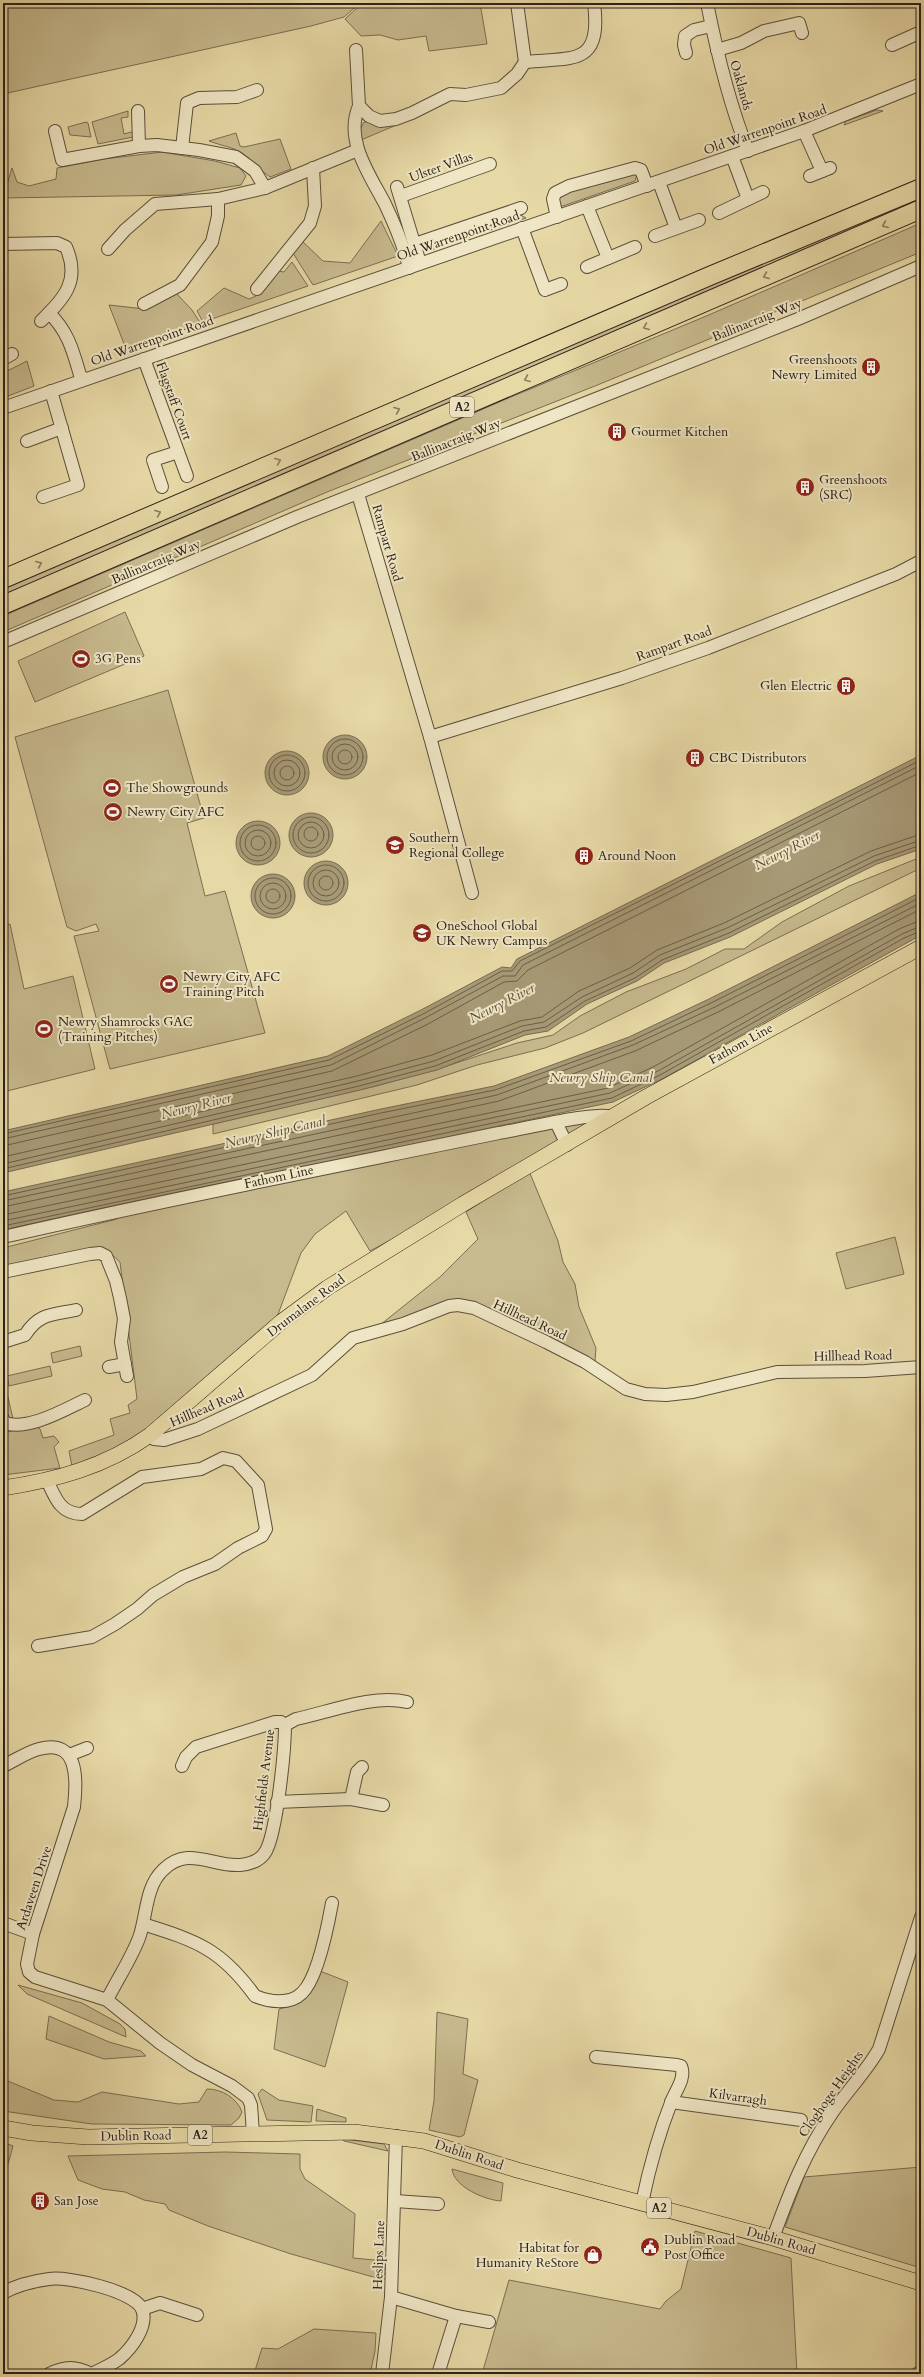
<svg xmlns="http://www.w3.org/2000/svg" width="924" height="2377" viewBox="0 0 924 2377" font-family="Cardo,serif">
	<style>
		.green { fill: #c7ba8e; stroke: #7a6e53 }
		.water { fill: #a79a76; stroke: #766a50 }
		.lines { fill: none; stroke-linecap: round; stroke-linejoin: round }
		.shore { stroke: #6a5e47; stroke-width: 1 }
		.minor-casing { stroke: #5b4f3c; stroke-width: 14 }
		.major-casing { stroke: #2c2118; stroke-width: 16 }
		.highway-casing { stroke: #2c2118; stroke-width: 20 }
		.minor { stroke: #efe6c5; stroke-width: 12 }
		.major { stroke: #e7d9a6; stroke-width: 15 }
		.highway { stroke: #e7d9a6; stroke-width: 18 }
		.oneway { stroke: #8a7d5f }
		.labels { text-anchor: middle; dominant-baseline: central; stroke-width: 4; stroke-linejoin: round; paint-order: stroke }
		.shield { fill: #efe6c5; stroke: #665c4c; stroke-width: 1 }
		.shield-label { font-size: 12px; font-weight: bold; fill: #2c2118 }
		.street-label { font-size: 13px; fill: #2c2118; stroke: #efe6c5 }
		.poi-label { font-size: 13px; fill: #2c2118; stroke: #efe6c5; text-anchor: start }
		.water-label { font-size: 14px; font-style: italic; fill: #574b39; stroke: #efe6c5 }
	</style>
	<rect width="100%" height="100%" fill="#e7d9a6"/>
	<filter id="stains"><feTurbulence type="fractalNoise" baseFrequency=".005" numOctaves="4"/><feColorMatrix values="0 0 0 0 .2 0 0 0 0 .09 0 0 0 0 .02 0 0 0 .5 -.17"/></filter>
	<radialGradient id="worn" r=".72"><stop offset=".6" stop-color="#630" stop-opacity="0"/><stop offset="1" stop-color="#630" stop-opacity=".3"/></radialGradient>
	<g class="green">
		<path d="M3,3h357l-16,14 -33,9 -308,68z"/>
		<path d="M367,3h113l7,41 -58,7 -3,-15 -28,4 -18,-5 -19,1 -16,-17 12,-11z"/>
		<path d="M877,110l6,1 -39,14 2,-4z"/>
		<path d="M128,111v6l-7,1 3,16 7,-2 3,2 -1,3 -35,7 -6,-22z"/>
		<path d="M406,121l-45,19 -1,-10 4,-8z"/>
		<path d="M86,122l2,1 3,14 -21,-2 -2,-8z"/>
		<path d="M236,133l4,13 4,1 36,-8 11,30 -21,8c-11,-7 -17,-17 -28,-24 -9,-6 -23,-8 -33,-12z"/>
		<path d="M162,152l53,9 25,7 6,8 -5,9 -65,10 -173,3 9,-30 5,14 12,4 27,-7 1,-11 47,-9z"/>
		<path d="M635,171l2,3 -2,7 -72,25h-3l-3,-7 2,-6z"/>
		<path d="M921,193v9l-918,393v-9z"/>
		<path d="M517,213l9,5 -89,30 -6,2 -5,-2 5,-6z"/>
		<path d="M381,221l17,35 -85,29 -20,-32 9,-12 21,20 27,2z"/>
		<path d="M921,223v29l-326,134 -268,106 -324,140v-16l508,-219 193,-80z"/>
		<path d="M292,262l16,24 -105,36 -6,-11 27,-23 25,11 7,-3 22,-25 6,1z"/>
		<path d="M175,292l17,18 9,14 -75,25 -17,-44 36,4z"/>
		<path d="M27,361l7,25 -31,12v-25z"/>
		<path d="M125,612l19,44 -109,46 -17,-41z"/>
		<path d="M168,690l36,128 -17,5 18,73 20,-5 40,142 -155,36 -36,-133 25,-5 -3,-7 -20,7 -9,-4 -52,-190z"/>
		<path d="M921,857v11l-338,165 -38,15 -68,17 -60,20 -204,49v-10l163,-38 65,-18 76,-25 36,-8 27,-19 46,-24 60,-23 39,-20h19l38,-27 67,-36z"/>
		<path d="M10,924l14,65 49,-13 22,93 -92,23v-166z"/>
		<path d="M606,1114l-132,81 -104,56 -24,-40 -31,23 -14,19 -27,72 -130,106 -53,31 -19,4 -3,-15 45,-16 -4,-16 20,-6 -2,-8 9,-6 -17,-137 -12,-11 -46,4 -59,11v-18l114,-29 -1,-8z"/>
		<path d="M529,1171l29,70 5,21 12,22 4,23 17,41 -1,13 -126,-54 -94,22 65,-52 38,-38 -12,-27z"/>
		<path d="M895,1237l9,37 -58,15 -10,-36z"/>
		<path d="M80,1346l2,10 -29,7 -2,-10z"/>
		<path d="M50,1366l2,10 -43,10 -2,-10z"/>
		<path d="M7,1393l6,26 -6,-3 -4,-19z"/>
		<path d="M34,1425l6,4 3,9 11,-2 5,6 -5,5 6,21 -57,7v-44l5,1z"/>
		<path d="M320,1971l28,11 -23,85 -51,-18 5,-40c26,-5 31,-15 41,-38z"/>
		<path d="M18,1985l64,18 38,21 5,5 1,8 -99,-43z"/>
		<path d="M437,2012l31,7 -5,55 15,6 -14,55 -4,2 -31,-7 5,-29z"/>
		<path d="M49,2016l60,26 32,9 5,5 -42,3 -58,-20z"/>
		<path d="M3,2079l51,21 24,2 24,-10 77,12 20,-2 8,-13c15,0 30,9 35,23l-3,6 -8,7 -139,-1 -89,-13z"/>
		<path d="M262,2089l17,11 34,6 -2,16 -44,-2 -9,-26z"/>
		<path d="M317,2109l29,9v4l-30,-1z"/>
		<path d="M342,2139l42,5 4,7 -44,-10z"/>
		<path d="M3,2142l10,4 -10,36z"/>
		<path d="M225,2152l75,2v15l5,10 50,35 -2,44 32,3 -1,19 -93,-26 -83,-28 -39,-16 -4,-6 -21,-4 -19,-8 -23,-3 -24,-9 -10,-24z"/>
		<path d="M921,2167v101l-136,-41 19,-50z"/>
		<path d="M452,2169l51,14 -2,18c-16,-1 -47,-14 -49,-32z"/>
		<path d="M695,2231l96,27 6,116h-315l27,-94 151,29 6,-8 15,-12z"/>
		<path d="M314,2329l62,4 -1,18 -5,23h-116l8,-26 16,1z"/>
	</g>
	<g class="water">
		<circle cx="345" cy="757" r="22"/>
		<circle cx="287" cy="773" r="22"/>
		<path d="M921,755v94l-44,15 -147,73 -66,26 -27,18 -50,23 -39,27 -23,4 -88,35 -77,20 -357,83v-42l325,-75 93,-46 81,-43 9,1 6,-9z"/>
		<circle cx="311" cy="835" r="22"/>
		<circle cx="258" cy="843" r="22"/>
		<circle cx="326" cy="883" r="22"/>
		<circle cx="273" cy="896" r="22"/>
		<path d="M921,892v43l-259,144 -49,23 -610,128v-38l378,-83 113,-23 135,-49 82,-39z"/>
	</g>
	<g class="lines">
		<g class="shore">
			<circle cx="345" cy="757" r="18"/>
			<circle cx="345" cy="757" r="13"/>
			<circle cx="345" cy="757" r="7"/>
			<circle cx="287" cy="773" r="18"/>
			<circle cx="287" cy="773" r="13"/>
			<circle cx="287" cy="773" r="7"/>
			<circle cx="311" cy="835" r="18"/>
			<circle cx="311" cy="835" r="13"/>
			<circle cx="258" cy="843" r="18"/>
			<circle cx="311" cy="834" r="7"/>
			<circle cx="258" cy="843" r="13"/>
			<circle cx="258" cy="843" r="7"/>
			<circle cx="326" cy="883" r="18"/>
			<circle cx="326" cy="883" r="13"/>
			<circle cx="326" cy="883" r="7"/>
			<circle cx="273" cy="896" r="18"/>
			<circle cx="273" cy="896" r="13"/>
			<circle cx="273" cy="896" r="7"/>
			<path d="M3,1134l326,-74 94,-46 79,-43h10l8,-10 401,-201"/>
			<path d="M3,1139l328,-74 94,-47 78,-42h12l8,-11 398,-200"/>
			<path d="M3,1146l329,-75 96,-47 76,-42 13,-1 11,-11 393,-198"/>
			<path d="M3,1157l354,-81 75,-21 88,-34 22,-4 37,-26 51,-23 27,-18 67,-27 147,-72 50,-17"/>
			<path d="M3,1164l355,-83 76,-20 88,-35 22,-4 38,-25 51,-24 27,-18 67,-27 147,-72 47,-16"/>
			<path d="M3,1169l356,-83 76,-20 89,-35 22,-4 39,-26 50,-23 27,-18 67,-27 146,-72 46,-16"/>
			<path d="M3,1196l378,-83 114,-23 136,-49 82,-39 208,-105"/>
			<path d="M3,1201l494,-106 136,-50 82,-38 206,-104"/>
			<path d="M3,1207l496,-106 136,-50 83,-39 203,-103"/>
			<path d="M3,1215l605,-127 47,-22 244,-137 22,-9"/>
			<path d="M3,1221l607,-128 48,-22 244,-137 19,-8"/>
			<path d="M3,1226l609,-128 48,-23 244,-137 17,-7"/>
		</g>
		<defs>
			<g id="minor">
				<path d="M707,3c10,50 22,100 41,148"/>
				<path d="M892,45l29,-13"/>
				<path d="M356,50l3,56"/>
				<path d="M717,50l24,-7 23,-12 35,-8 3,10"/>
				<path d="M686,53l-2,-8 1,-9 9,-6 17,-4"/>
				<path d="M525,62c48,-5 77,5 69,-59"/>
				<path d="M138,111l1,35"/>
				<path d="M55,131l7,29 77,-14 18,-1 42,5 37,7 19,14 10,17"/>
				<path d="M804,131l18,40"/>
				<path d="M182,148l5,-45 12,-5 38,-1 20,-7"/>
				<path d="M732,156l16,43"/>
				<path d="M810,176l20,-8"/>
				<path d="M659,182l17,46"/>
				<path d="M397,187l23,76"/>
				<path d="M401,196l89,-32"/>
				<path d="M587,206l21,52"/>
				<path d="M719,213l44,-21"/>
				<path d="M557,217l-4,-18 2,-6 14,-7 66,-18 6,2 6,16"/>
				<path d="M522,228l23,62 16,-6"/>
				<path d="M655,236l44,-16"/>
				<path d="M3,244l54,-1 9,4c15,34 -2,51 -25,74"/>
				<path d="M415,244l106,-36"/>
				<path d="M108,249l17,-19 30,-26 63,-5 47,-11 93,-38"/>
				<path d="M587,267l48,-20"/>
				<path d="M409,268c-5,-22 -14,-43 -24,-64 -15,-29 -41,-64 -26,-98l10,10 11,5 16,-2 16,-6 38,-19 16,1 35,-7 16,-14 8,-12 -8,-59"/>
				<path d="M257,289l53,-66 5,-17 -2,-38"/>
				<path d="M144,304l36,-19 32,-43 6,-26v-17"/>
				<path d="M49,313c19,18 24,38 31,62l4,4"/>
				<path d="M3,359l9,-5"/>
				<path d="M144,359l43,117"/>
				<path d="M3,408l801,-277 117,-47"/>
				<path d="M27,441l35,-13"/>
				<path d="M162,487l-9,-27 25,-8"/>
				<path d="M358,494l72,243 42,156"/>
				<path d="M43,497l35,-12 -27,-94"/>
				<path d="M3,642l294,-125 501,-198 123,-53"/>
				<path d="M430,737l192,-59 86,-30 188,-74 25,-13"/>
				<path d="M556,1122l11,23"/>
				<path d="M3,1237c165,-38 330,-70 496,-104 20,-3 100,-23 114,-16"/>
				<path d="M3,1272l87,-18 10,-1 6,3 10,25 4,17 4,21 -3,23 6,34"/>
				<path d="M3,1342l22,-7c14,-22 27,-20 51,-25"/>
				<path d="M109,1367l16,-3"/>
				<path d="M3,1419l1,4c24,8 60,-13 81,-23"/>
				<path d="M150,1435l4,4 10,1 34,-11 114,-54 41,-37 50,-14 46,-18 9,-1 16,3 72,34 39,20 41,27 19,5 21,1 27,-3 84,-20 88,-1 56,-4"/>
				<path d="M38,1646l54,-9 23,-13 22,-15 16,-14 30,-18 32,-13 23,-16 24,-12 4,-7 -8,-44 -22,-24 -13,-3 -22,11 -59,8 -60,37c-22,0 -27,-17 -35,-34"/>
				<path d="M285,1725l11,-6c33,-7 78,-25 111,-17"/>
				<path d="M69,1755l18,-7"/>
				<path d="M3,1766c11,-5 24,-14 36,-17 40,-11 38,31 35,58l-41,127 -6,30 2,8 6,5 72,23 53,43 32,22 40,21 16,12 3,7 2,29"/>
				<path d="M351,1799l6,-27 5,-5"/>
				<path d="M277,1802l74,-3 32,6"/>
				<path d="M3,1923l30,11"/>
				<path d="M143,1924c54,17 78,25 112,72 14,6 35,9 47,-3 16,-15 26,-68 30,-90"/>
				<path d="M107,2000c10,-20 24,-41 32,-62 8,-22 6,-51 24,-68 25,-25 49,-3 77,-5 11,-1 21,-5 26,-14 11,-21 19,-101 19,-126l-4,-3h-6l-79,25 -10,10 -4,9"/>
				<path d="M596,2057l81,8 4,1c5,12 -5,24 -9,34 -13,33 -23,69 -30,103"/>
				<path d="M671,2102l130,18"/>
				<path d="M395,2201l43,3"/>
				<path d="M773,2238c16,-44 32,-86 59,-125 15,-22 34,-41 47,-64l42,-132"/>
				<path d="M3,2293c14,-8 31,-12 46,-14 19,-3 85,12 93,30 7,17 -11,40 -23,50 -8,6 -18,10 -27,15"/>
				<path d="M391,2297l65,19 33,6"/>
				<path d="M142,2309l18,-6 37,12"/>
				<path d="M49,2374c16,-8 27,-8 42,0"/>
				<path d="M382,2374l9,-77 5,-161"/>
				<path d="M438,2374l18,-58"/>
				<path d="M917,2374l4,-3"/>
			</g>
			<g id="major">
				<path d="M3,1488c53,-8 102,-21 147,-53l131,-113 46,-34 136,-84 183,-107 275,-150"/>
				<path d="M3,2128l29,5 56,4 266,-5 70,9 93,29 256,68 148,45"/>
			</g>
			<g id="highway">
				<path d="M3,579l709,-304 209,-87"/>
				<path d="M3,605l918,-396"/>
			</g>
		</defs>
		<use href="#minor" class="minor-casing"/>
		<use href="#major" class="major-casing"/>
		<use href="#highway" class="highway-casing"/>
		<use href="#minor" class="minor"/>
		<use href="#major" class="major"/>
		<use href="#highway" class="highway"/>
	</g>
	<defs><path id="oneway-chevron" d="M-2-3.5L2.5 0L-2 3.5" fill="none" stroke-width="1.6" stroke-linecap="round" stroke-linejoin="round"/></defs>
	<g class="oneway">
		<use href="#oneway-chevron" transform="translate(885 225) rotate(157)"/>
		<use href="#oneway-chevron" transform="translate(766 276) rotate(157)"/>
		<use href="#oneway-chevron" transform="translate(646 327) rotate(157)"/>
		<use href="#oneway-chevron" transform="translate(527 379) rotate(157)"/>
		<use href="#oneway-chevron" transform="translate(397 410) rotate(-23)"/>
		<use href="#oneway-chevron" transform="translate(278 461) rotate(-23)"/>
		<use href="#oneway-chevron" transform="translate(158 513) rotate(-23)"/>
		<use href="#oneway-chevron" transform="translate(39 564) rotate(-23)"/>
	</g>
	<defs>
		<symbol id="building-disc" viewBox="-11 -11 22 22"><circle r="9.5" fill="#8f2418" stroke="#efe6c5"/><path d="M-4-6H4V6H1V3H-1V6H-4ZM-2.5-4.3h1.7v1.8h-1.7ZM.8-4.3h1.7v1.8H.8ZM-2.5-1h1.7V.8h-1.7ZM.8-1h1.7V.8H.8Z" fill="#fff"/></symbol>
		<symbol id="stadium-disc" viewBox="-11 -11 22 22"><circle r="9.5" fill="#8f2418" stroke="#efe6c5"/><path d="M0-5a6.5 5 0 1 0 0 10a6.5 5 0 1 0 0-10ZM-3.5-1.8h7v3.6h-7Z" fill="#fff"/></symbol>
		<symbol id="university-disc" viewBox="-11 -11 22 22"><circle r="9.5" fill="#8f2418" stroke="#efe6c5"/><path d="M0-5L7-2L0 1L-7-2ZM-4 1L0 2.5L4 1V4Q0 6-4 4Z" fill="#fff"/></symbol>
		<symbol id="school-disc" viewBox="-11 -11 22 22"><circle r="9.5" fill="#8f2418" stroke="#efe6c5"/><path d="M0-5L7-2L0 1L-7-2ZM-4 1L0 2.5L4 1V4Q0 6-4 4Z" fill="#fff"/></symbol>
		<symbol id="civic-disc" viewBox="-11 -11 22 22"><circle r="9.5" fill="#8f2418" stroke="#efe6c5"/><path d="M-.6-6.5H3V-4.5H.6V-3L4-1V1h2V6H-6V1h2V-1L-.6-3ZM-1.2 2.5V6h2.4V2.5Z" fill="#fff"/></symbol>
		<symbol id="shop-disc" viewBox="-11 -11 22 22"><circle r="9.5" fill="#8f2418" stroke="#efe6c5"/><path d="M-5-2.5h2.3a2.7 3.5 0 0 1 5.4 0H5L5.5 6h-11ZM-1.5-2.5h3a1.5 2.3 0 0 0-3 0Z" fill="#fff"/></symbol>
	</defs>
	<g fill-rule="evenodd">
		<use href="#building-disc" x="860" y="356" width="22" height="22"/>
		<use href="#building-disc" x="606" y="421" width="22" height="22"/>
		<use href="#building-disc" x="794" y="476" width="22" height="22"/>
		<use href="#stadium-disc" x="70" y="648" width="22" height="22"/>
		<use href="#building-disc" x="835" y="675" width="22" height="22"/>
		<use href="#building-disc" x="684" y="747" width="22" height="22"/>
		<use href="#stadium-disc" x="101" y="777" width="22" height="22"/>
		<use href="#stadium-disc" x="102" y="801" width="22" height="22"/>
		<use href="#university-disc" x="384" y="834" width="22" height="22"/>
		<use href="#building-disc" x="573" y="845" width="22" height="22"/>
		<use href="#school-disc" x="411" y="922" width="22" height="22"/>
		<use href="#stadium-disc" x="158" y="973" width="22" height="22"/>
		<use href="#stadium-disc" x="33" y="1018" width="22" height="22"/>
		<use href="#building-disc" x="29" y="2190" width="22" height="22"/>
		<use href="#civic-disc" x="639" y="2236" width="22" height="22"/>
		<use href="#shop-disc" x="582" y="2244" width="22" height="22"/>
	</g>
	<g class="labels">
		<g class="shield">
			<rect x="450" y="397" width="24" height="20" rx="3"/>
			<rect x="188" y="2125" width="24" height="20" rx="3"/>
			<rect x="647" y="2198" width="24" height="20" rx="3"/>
		</g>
		<g class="shield-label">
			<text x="462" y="407">A2</text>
			<text x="200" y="2135">A2</text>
			<text x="659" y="2208">A2</text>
		</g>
		<g class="street-label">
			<text transform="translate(741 85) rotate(74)">Oaklands</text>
			<text transform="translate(765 130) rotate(-19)">Old Warrenpoint Road</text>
			<text transform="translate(441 167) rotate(-20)">Ulster Villas</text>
			<text transform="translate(458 236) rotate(-19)">Old Warrenpoint Road</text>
			<text transform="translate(757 320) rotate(-22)">Ballinacraig Way</text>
			<text transform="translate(152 341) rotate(-19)">Old Warrenpoint Road</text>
			<text transform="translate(174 401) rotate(70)">Flagstaff Court</text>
			<text transform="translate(456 440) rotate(-22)">Ballinacraig Way</text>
			<text transform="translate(387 543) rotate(74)">Rampart Road</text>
			<text transform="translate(156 562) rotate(-23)">Ballinacraig Way</text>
			<text transform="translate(674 644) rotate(-20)">Rampart Road</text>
			<text transform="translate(741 1044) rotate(-29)">Fathom Line</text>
			<text transform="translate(279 1177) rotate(-12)">Fathom Line</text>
			<text transform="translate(306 1306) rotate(-37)">Drumalane Road</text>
			<text transform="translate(530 1320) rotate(25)">Hillhead Road</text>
			<text transform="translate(853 1356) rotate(-1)">Hillhead Road</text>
			<text transform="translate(207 1408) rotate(-23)">Hillhead Road</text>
			<text transform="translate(264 1780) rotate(-83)">Highfields Avenue</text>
			<text transform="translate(34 1888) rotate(-72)">Ardaveen Drive</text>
			<text transform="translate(831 2094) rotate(-55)">Cloghoge Heights</text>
			<text transform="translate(738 2097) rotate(8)">Kilvarragh</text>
			<text transform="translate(136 2136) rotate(-1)">Dublin Road</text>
			<text transform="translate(469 2155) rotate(18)">Dublin Road</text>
			<text transform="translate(781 2241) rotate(16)">Dublin Road</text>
			<text transform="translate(379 2255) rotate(-88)">Heslips Lane</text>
		</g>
		<g class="poi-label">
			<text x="857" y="360" text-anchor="end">Greenshoots<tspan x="857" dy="15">Newry Limited</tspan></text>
			<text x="631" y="432">Gourmet Kitchen</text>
			<text x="819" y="480">Greenshoots<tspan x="819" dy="15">(SRC)</tspan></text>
			<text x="95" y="659">3G Pens</text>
			<text x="832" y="686" text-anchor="end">Glen Electric</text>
			<text x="709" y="758">CBC Distributors</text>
			<text x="126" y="788">The Showgrounds</text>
			<text x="127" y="812">Newry City AFC</text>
			<text x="409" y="838">Southern<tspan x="409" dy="15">Regional College</tspan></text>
			<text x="598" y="856">Around Noon</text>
			<text x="436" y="926">OneSchool Global<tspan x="436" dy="15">UK Newry Campus</tspan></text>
			<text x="183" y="977">Newry City AFC<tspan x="183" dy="15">Training Pitch</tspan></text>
			<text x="58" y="1022">Newry Shamrocks GAC<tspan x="58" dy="15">(Training Pitches)</tspan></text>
			<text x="54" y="2201">San Jose</text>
			<text x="664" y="2240">Dublin Road<tspan x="664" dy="15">Post Office</tspan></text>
			<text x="579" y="2248" text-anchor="end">Habitat for<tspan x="579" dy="15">Humanity ReStore</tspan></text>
		</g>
		<g class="water-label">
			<text transform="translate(787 850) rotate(-27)">Newry River</text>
			<text transform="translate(502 1003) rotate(-27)">Newry River</text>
			<text x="601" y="1077">Newry Ship Canal</text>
			<text transform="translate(196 1106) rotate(-14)">Newry River</text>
			<text transform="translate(275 1132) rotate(-13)">Newry Ship Canal</text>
		</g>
	</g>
	<rect width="924" height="2377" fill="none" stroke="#e7d9a6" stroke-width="16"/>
	<rect x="4" y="4" width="916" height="2369" fill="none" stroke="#2c2118" stroke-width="2"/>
	<rect x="8" y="8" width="908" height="2361" fill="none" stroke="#2c2118"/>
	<rect width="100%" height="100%" filter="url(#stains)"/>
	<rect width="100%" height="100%" fill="url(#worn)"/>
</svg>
